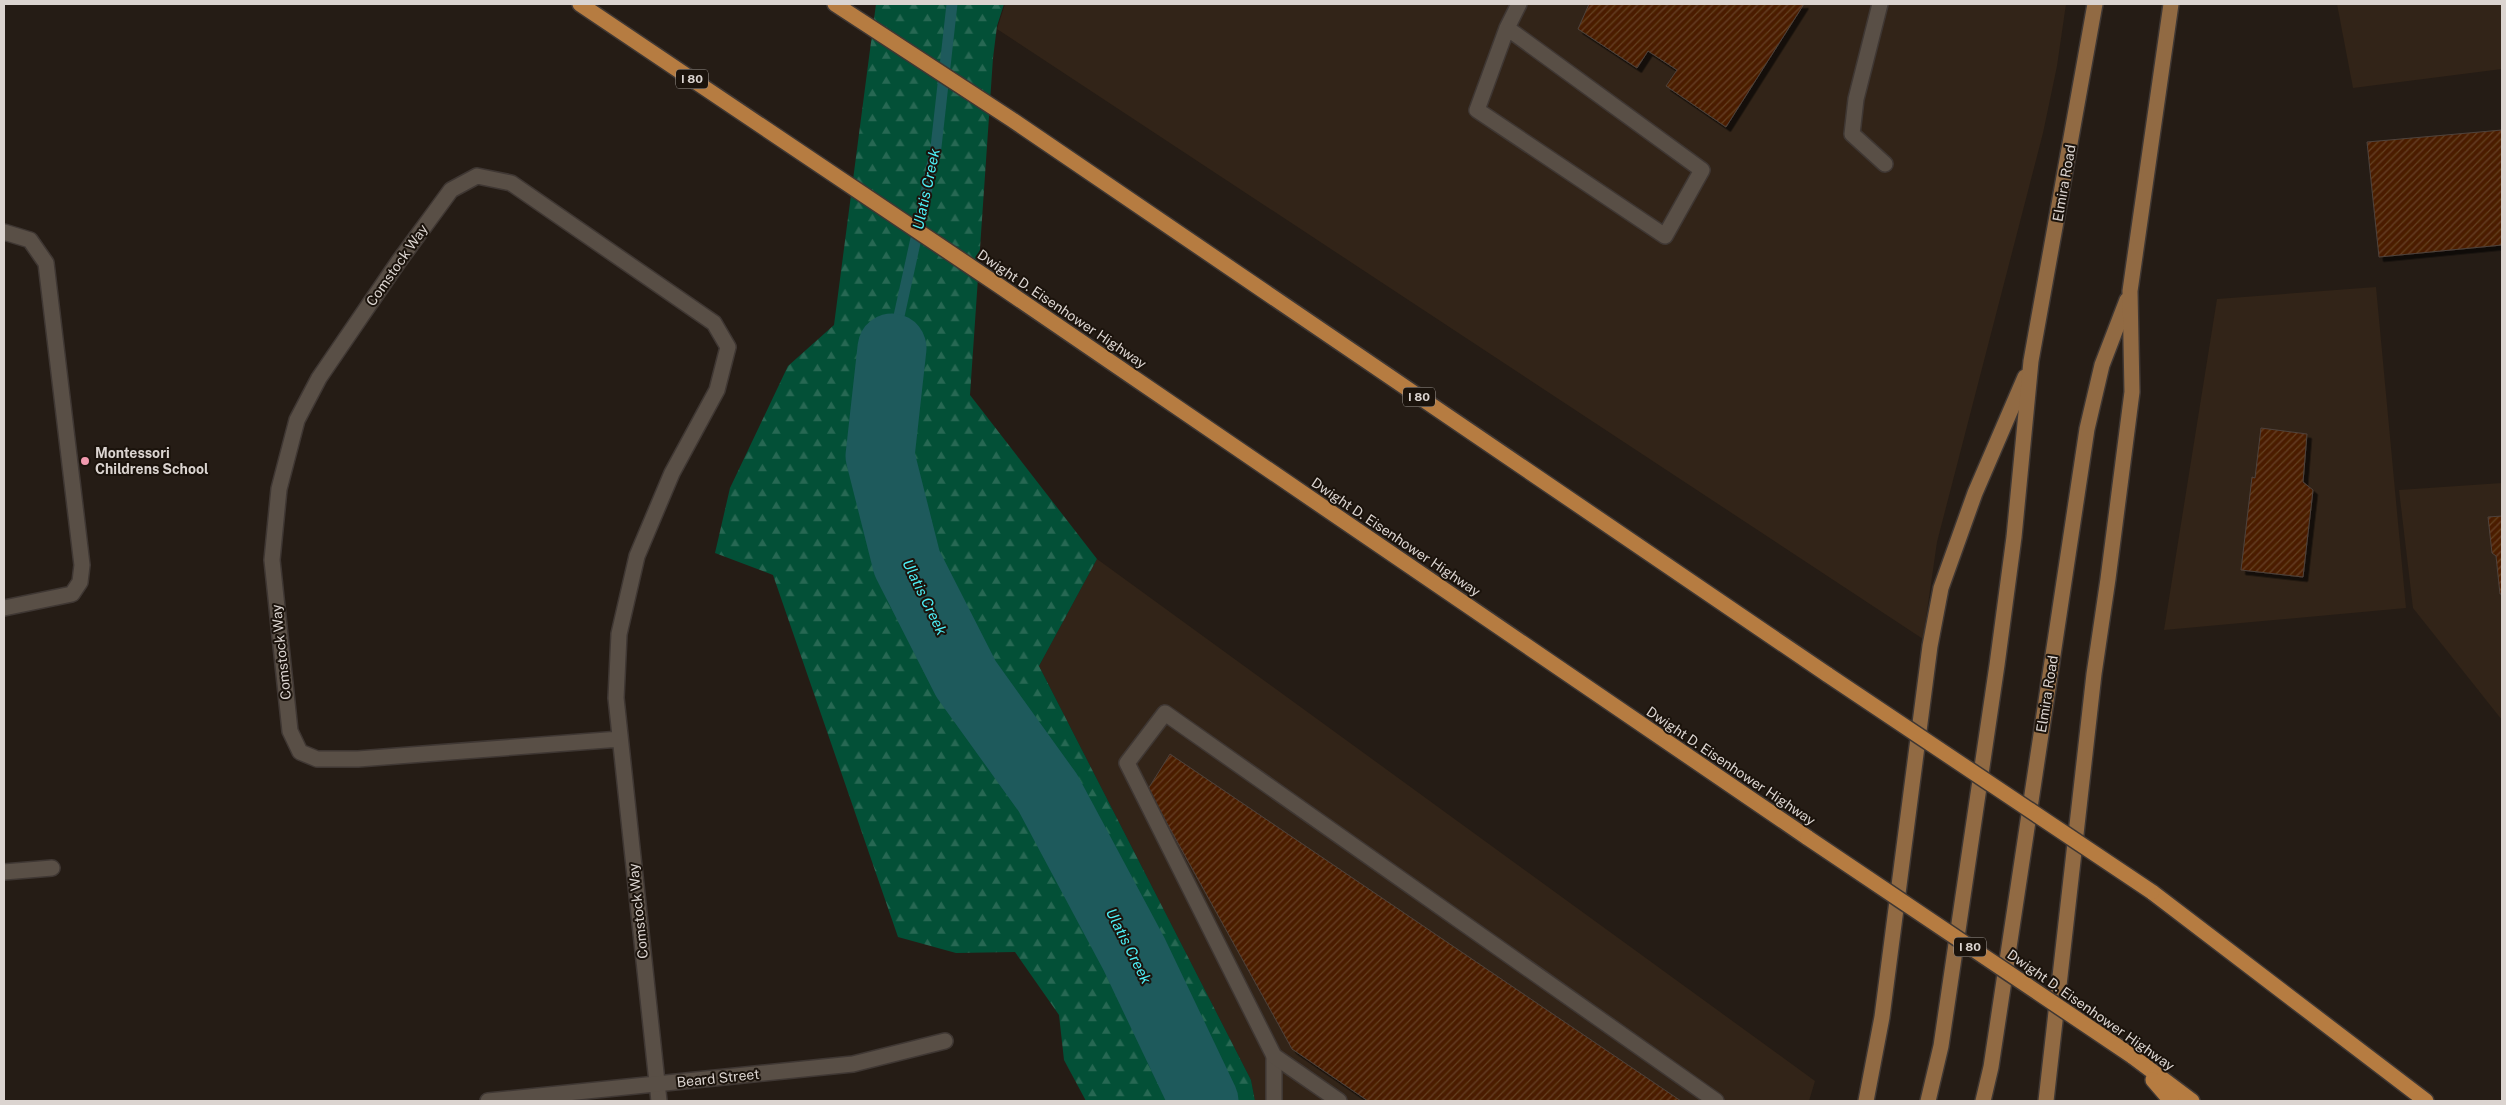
<svg xmlns="http://www.w3.org/2000/svg" width="2506" height="1105" viewBox="0 0 2506 1105" font-family="'Public Sans',sans-serif">
	<style>
		.built { fill: #322418 }
		.forest { fill: url(#forest-firs) }
		.lines { fill: none; stroke-linecap: round; stroke-linejoin: round }
		.stream { stroke: #1e5a5c; stroke-width: 11 }
		.river { stroke: #1e5a5c; stroke-width: 69 }
		.building { fill: url(#building-hatch); stroke: #4e423c; filter: url(#shadow) }
		.service-casing { stroke: #3f3733; stroke-width: 18 }
		.minor-casing { stroke: #3f3733; stroke-width: 18 }
		.primary-casing { stroke: #3f3733; stroke-width: 18 }
		.motorway-casing { stroke: #3f3733; stroke-width: 18 }
		.service { stroke: #594f46; stroke-width: 15 }
		.minor { stroke: #594f46; stroke-width: 15 }
		.primary { stroke: #916a43; stroke-width: 15 }
		.motorway { stroke: #b67c41; stroke-width: 15 }
		.motorway-bridge-casing { stroke: #3f3733; stroke-width: 18; stroke-linecap: butt }
		.motorway-bridge { stroke: #b67c41; stroke-width: 15 }
		.poi-dot { fill: #f29aaf; stroke: #1b130c; stroke-width: 2 }
		.labels { text-anchor: middle; dominant-baseline: central; stroke-width: 4; stroke-linejoin: round; paint-order: stroke }
		.shield { fill: #1b130c; stroke: #a19a95; stroke-width: 1 }
		.shield-label { font-size: 12px; font-weight: bold; fill: #dbd4d0 }
		.street-label { font-size: 14px; fill: #dbd4d0; stroke: #1b130c }
		.poi-label { font-size: 14px; font-weight: bold; fill: #dbd4d0; stroke: #1b130c; text-anchor: start }
		.water-label { font-size: 15px; font-style: italic; fill: #4deff6; stroke: #1b130c }
	</style>
	<defs>
		<pattern id="forest-firs" width="22" height="20" patternUnits="userSpaceOnUse" patternTransform="scale(1.25)"><rect width="22" height="20" fill="#035037"/><path d="M5 1l3.5 6h-7zM16 11l3.5 6h-7z" fill="#276853"/></pattern>
		<pattern id="building-hatch" width="6" height="6" patternUnits="userSpaceOnUse" patternTransform="scale(1.25)"><rect width="6" height="6" fill="#4c1f00"/><path d="M-1 1l2-2M0 6l6-6M5 7l2-2" fill="none" stroke="#653f24"/></pattern>
		<filter id="shadow"><feDropShadow dx="4.5" dy="4.5" stdDeviation="0" flood-color="#0009"/></filter>
	</defs>
	<rect width="100%" height="100%" fill="#251c15"/>
	<g class="built">
		<path d="M1005,4h1061l-9,62 -14,67 -106,409 -14,97 -926,-610z"/>
		<path d="M2337,4h165v65l-149,19z"/>
		<path d="M2376,287l30,321 -242,22 53,-331z"/>
		<path d="M2502,483v237l-89,-112 -14,-118z"/>
		<path d="M1097,559l718,522 -6,20h-554l-4,-21 -212,-414z"/>
	</g>
	<path class="forest" d="M876,4h128l-7,22 -4,32 -23,337 127,164 -58,107 212,414 4,21h-169l-22,-41 -5,-45 -44,-63 -59,1 -58,-16 -125,-362 -58,-22 15,-65 58,-122 46,-41z"/>
	<g class="lines">
		<path class="stream" d="M892,348l44,-201 16,-143"/>
		<path class="river" d="M892,348l-12,108 27,107 59,116 82,114 86,161 70,147"/>
	</g>
	<g class="building">
		<path d="M1589,4h215l-78,123 -60,-41 11,-16 -29,-19 -11,17 -59,-39z"/>
		<path d="M2502,130v115l-123,12 -12,-115z"/>
		<path d="M2261,428l46,6 -4,48 10,8 -10,87 -62,-7 11,-93 3,1z"/>
		<path d="M2502,516v78h-2l-4,-38 -4,-3 -4,-36z"/>
		<path d="M1170,754l511,347h-313l-76,-52 -144,-260z"/>
	</g>
	<g class="lines">
		<defs>
			<g id="service">
				<path d="M1880,4l-24,95 -4,35 33,30"/>
				<path d="M1507,28l195,142 -37,66 -188,-126 30,-82 12,-24"/>
				<path d="M4,232l26,8 16,23 36,302 -2,17 -8,12 -68,14"/>
				<path d="M4,872l48,-4"/>
				<path d="M1274,1101v-45"/>
				<path d="M1339,1101l-65,-45 -147,-293 38,-50 551,388"/>
			</g>
			<g id="minor">
				<path d="M620,739l-262,20h-41l-17,-7 -10,-21 -18,-171 7,-71 18,-69 22,-42 80,-117 52,-71 26,-14 34,7 203,140 14,24 -11,43 -45,83 -35,83 -18,78 -3,64 43,403"/>
				<path d="M488,1101l365,-37 92,-23"/>
			</g>
			<g id="primary">
				<path d="M1866,1101l16,-84 48,-371 11,-58 34,-95 50,-116"/>
				<path d="M1928,1101l13,-55 56,-381 17,-128 17,-176 64,-357"/>
				<path d="M1983,1101l8,-34 96,-638 15,-64 25,-65"/>
				<path d="M2046,1101l48,-427 14,-95 24,-187 -2,-101 41,-287"/>
			</g>
			<g id="motorway">
				<path d="M580,4l418,281 810,553"/>
				<path d="M835,4l176,115 817,556"/>
				<path d="M2152,892l274,209"/>
				<path d="M2132,1056l60,45"/>
				<path d="M2153,1080l18,21"/>
			</g>
		</defs>
		<use href="#service" class="service-casing"/>
		<use href="#minor" class="minor-casing"/>
		<use href="#primary" class="primary-casing"/>
		<use href="#motorway" class="motorway-casing"/>
		<use href="#service" class="service"/>
		<use href="#minor" class="minor"/>
		<use href="#primary" class="primary"/>
		<use href="#motorway" class="motorway"/>
		<defs>
			<g id="motorway-bridge">
				<path d="M1828,675l324,217"/>
				<path d="M1808,838l324,218"/>
			</g>
		</defs>
		<use href="#motorway-bridge" class="motorway-bridge-casing"/>
		<use href="#motorway-bridge" class="motorway-bridge"/>
	</g>
	<circle class="poi-dot" cx="85" cy="461" r="5"/>
	<g class="labels">
		<g class="shield">
			<rect x="676" y="69.5" width="32" height="19" rx="4"/>
			<rect x="1403" y="387.5" width="32" height="19" rx="4"/>
			<rect x="1954" y="937.5" width="32" height="19" rx="4"/>
		</g>
		<g class="shield-label">
			<text x="692" y="79">I 80</text>
			<text x="1419" y="397">I 80</text>
			<text x="1970" y="947">I 80</text>
		</g>
		<g class="street-label">
			<text transform="translate(2064 183) rotate(-80)">Elmira Road</text>
			<text transform="translate(397 265) rotate(-55)">Comstock Way</text>
			<text transform="translate(1062 309) rotate(34)">Dwight D. Eisenhower Highway</text>
			<text transform="translate(1396 537) rotate(34)">Dwight D. Eisenhower Highway</text>
			<text transform="translate(281 652) rotate(-96)">Comstock Way</text>
			<text transform="translate(2047 694) rotate(-81)">Elmira Road</text>
			<text transform="translate(1731 766) rotate(34)">Dwight D. Eisenhower Highway</text>
			<text transform="translate(638 911) rotate(-96)">Comstock Way</text>
			<text transform="translate(2091 1010) rotate(35)">Dwight D. Eisenhower Highway</text>
			<text transform="translate(718 1078) rotate(-6)">Beard Street</text>
		</g>
		<g class="poi-label">
			<text x="95" y="453">Montessori<tspan x="95" dy="16">Childrens School</tspan></text>
		</g>
		<g class="water-label">
			<text transform="translate(926 189) rotate(-78)">Ulatis Creek</text>
			<text transform="translate(925 597) rotate(64)">Ulatis Creek</text>
			<text transform="translate(1129 946) rotate(63)">Ulatis Creek</text>
		</g>
	</g>
	<rect width="2506" height="1105" fill="none" stroke="#dbd4d0" stroke-width="10"/>
</svg>
